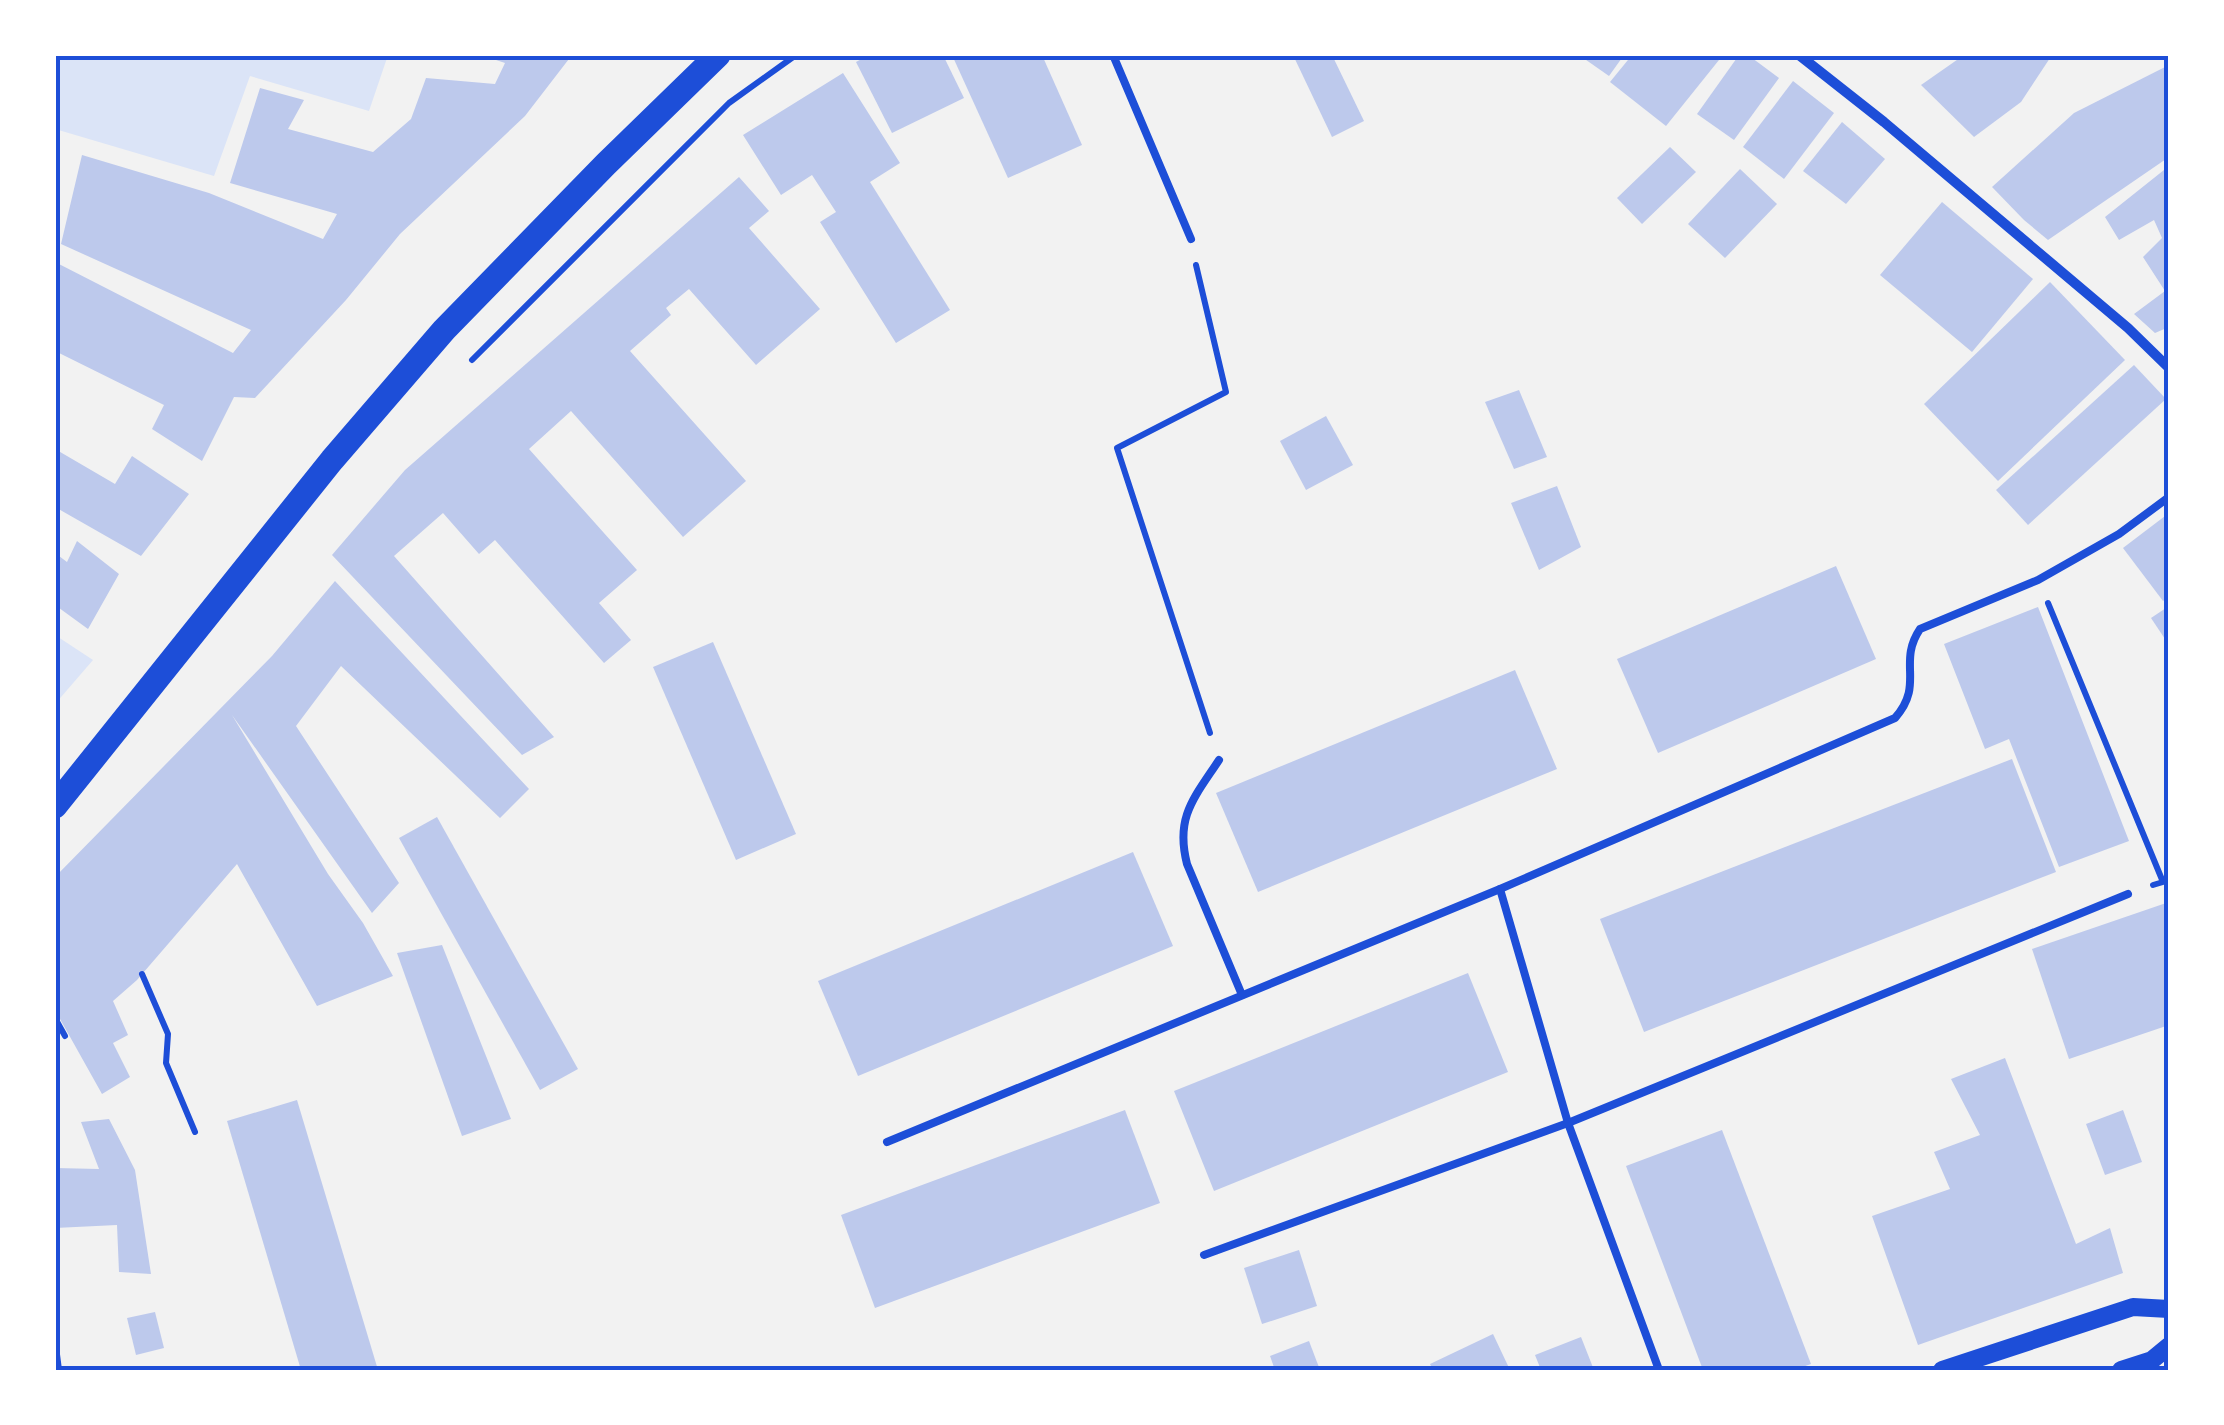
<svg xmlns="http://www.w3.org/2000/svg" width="2224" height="1425" viewBox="0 0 2224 1425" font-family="Roboto,sans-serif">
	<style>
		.green { fill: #dbe4f7 }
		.building { fill: #bdc9ec }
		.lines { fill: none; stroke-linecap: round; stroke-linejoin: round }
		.path { stroke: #1d4ed8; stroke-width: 6 }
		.service { stroke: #1d4ed8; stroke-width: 8 }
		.minor { stroke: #1d4ed8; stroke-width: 10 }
		.tertiary { stroke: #1d4ed8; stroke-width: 18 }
		.primary { stroke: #1d4ed8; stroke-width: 25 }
		.neatline { fill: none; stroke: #1d4ed8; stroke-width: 4 }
	</style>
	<rect width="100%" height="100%" fill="#f2f2f2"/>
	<g class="green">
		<path d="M55,55h321l11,3 -18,53 -119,-35 -36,100 -159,-47z"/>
		<path d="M55,635l38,25 -38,44z"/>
	</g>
	<g class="building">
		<path d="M481,55h91l-47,61 -125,118 -54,66 -91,98 -21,-1 -32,64 -50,-32 12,-24 -109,-54v-89l178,91 18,-23 -190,-86 21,-89 127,38 114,46 14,-25 -107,-31 30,-95 44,12 -16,29 85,23 38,-33 15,-41 69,6 10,-21z"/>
		<path d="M869,55h74l21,43 -72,35 -36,-71z"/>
		<path d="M952,55h90l40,90 -74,33z"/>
		<path d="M1293,55h39l32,66 -32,16z"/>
		<path d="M1579,55h45l-15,21z"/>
		<path d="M1632,55h91l-57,71 -56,-44z"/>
		<path d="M1739,55h9l31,23 -45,62 -37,-26z"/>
		<path d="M1964,55h88l-31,47 -47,35 -53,-52z"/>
		<path d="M2169,65v92l-121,83 -24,-20 -32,-33 82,-74z"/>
		<path d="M843,73l57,90 -30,19 80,128 -54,33 -76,-121 16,-10 -24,-37 -31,20 -38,-60z"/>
		<path d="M1793,81l41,32 -50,66 -41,-32z"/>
		<path d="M1842,122l43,37 -39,45 -43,-33z"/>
		<path d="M1670,147l26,25 -54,52 -25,-26z"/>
		<path d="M2169,166v161l-14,6 -21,-19 31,-23 -22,-34 19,-19 -8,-18 -35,20 -14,-23z"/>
		<path d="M1740,169l37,35 -52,54 -37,-34z"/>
		<path d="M739,177l30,34 -20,17 71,81 -64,56 -67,-76 -23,19 5,7 -41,36 116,130 -63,56 -112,-126 -42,38 108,121 -38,33 32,37 -27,23 -109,-123 -16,14 -36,-41 -49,43 160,181 -32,18 -190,-200 73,-85z"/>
		<path d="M1942,202l91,77 -61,73 -92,-77z"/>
		<path d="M2050,282l75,78 -127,121 -74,-77z"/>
		<path d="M2134,365l32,34 -138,126 -32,-35z"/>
		<path d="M1519,390l28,67 -33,12 -29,-67z"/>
		<path d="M1326,416l27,49 -47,25 -26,-49z"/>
		<path d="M55,449l60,35 17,-28 57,38 -48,62 -86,-49z"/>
		<path d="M1557,486l24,61 -42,23 -28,-67z"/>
		<path d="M2169,513v83l-6,5 -40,-53z"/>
		<path d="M77,541l42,33 -31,55 -33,-24v-52l12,9z"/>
		<path d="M1836,566l40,93 -218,94 -41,-94z"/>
		<path d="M335,581l194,208 -29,29 -159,-152 -45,60 103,157 -27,30 -140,-198 96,159 35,49 30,53 -76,30 -80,-142 -100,116 -24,21 15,34 -15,8 17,34 -28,17 -47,-84v-133l217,-221z"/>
		<path d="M2169,606v39l-18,-27z"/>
		<path d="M2038,607l91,234 -70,26 -50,-128 -24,10 -41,-105z"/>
		<path d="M713,642l83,192 -60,26 -83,-193z"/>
		<path d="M1515,670l42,99 -299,123 -42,-99z"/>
		<path d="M2012,759l44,113 -412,160 -44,-113z"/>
		<path d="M437,817l141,252 -38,21 -141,-252z"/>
		<path d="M1133,852l40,94 -315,130 -40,-95z"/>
		<path d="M2169,902v123l-100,34 -37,-110z"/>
		<path d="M442,945l69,174 -49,17 -65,-183z"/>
		<path d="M1468,973l40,99 -294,119 -40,-100z"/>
		<path d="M2005,1058l71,186 34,-16 13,45 -205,72 -46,-129 78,-27 -16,-37 46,-17 -29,-56z"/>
		<path d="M297,1100l81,270h-77l-74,-249z"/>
		<path d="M1125,1110l35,93 -285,105 -34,-93z"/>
		<path d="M2123,1110l19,52 -37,13 -19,-51z"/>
		<path d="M109,1119l26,51 16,104 -32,-2 -2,-47 -62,3v-60l44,1 -18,-47z"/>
		<path d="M1722,1130l89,234 -17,6h-91l-77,-204z"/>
		<path d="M1299,1250l18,56 -55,18 -18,-56z"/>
		<path d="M155,1312l9,36 -28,7 -9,-37z"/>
		<path d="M1493,1334l17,36h-77l-3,-6z"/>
		<path d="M1581,1337l13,33h-53l-6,-15z"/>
		<path d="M1309,1341l11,29h-45l-5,-14z"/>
	</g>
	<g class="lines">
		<g class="path">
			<path d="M1196,265l30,127 -109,56 93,285"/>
			<path d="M472,360l257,-257 67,-48"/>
			<path d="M2048,603l115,279 -10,3"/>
			<path d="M142,974l26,60 -2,29 29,69"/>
			<path d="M55,1018l10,18"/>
			<path d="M55,1339l4,31"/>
		</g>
		<g class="service">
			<path d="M1113,55l78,184"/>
			<path d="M1219,760c-25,38 -44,57 -32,104l55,131"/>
			<path d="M1500,889l68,234 91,247"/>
			<path d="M887,1142l613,-253 395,-171c30,-34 2,-55 25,-89l118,-49 81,-46 50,-37"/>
			<path d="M1204,1255l364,-132 560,-229"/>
		</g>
		<path class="minor" d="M1799,55l85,67 244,206 41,40"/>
		<g class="tertiary">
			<path d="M1942,1370l191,-63 36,2"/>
			<path d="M2121,1370l31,-10 17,-14"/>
		</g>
		<path class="primary" d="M55,806l277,-346 112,-130 162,-166 112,-109"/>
	</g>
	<rect width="2224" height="1425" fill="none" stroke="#ffffff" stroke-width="115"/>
	<rect x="58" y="58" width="2108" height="1310" class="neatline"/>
</svg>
